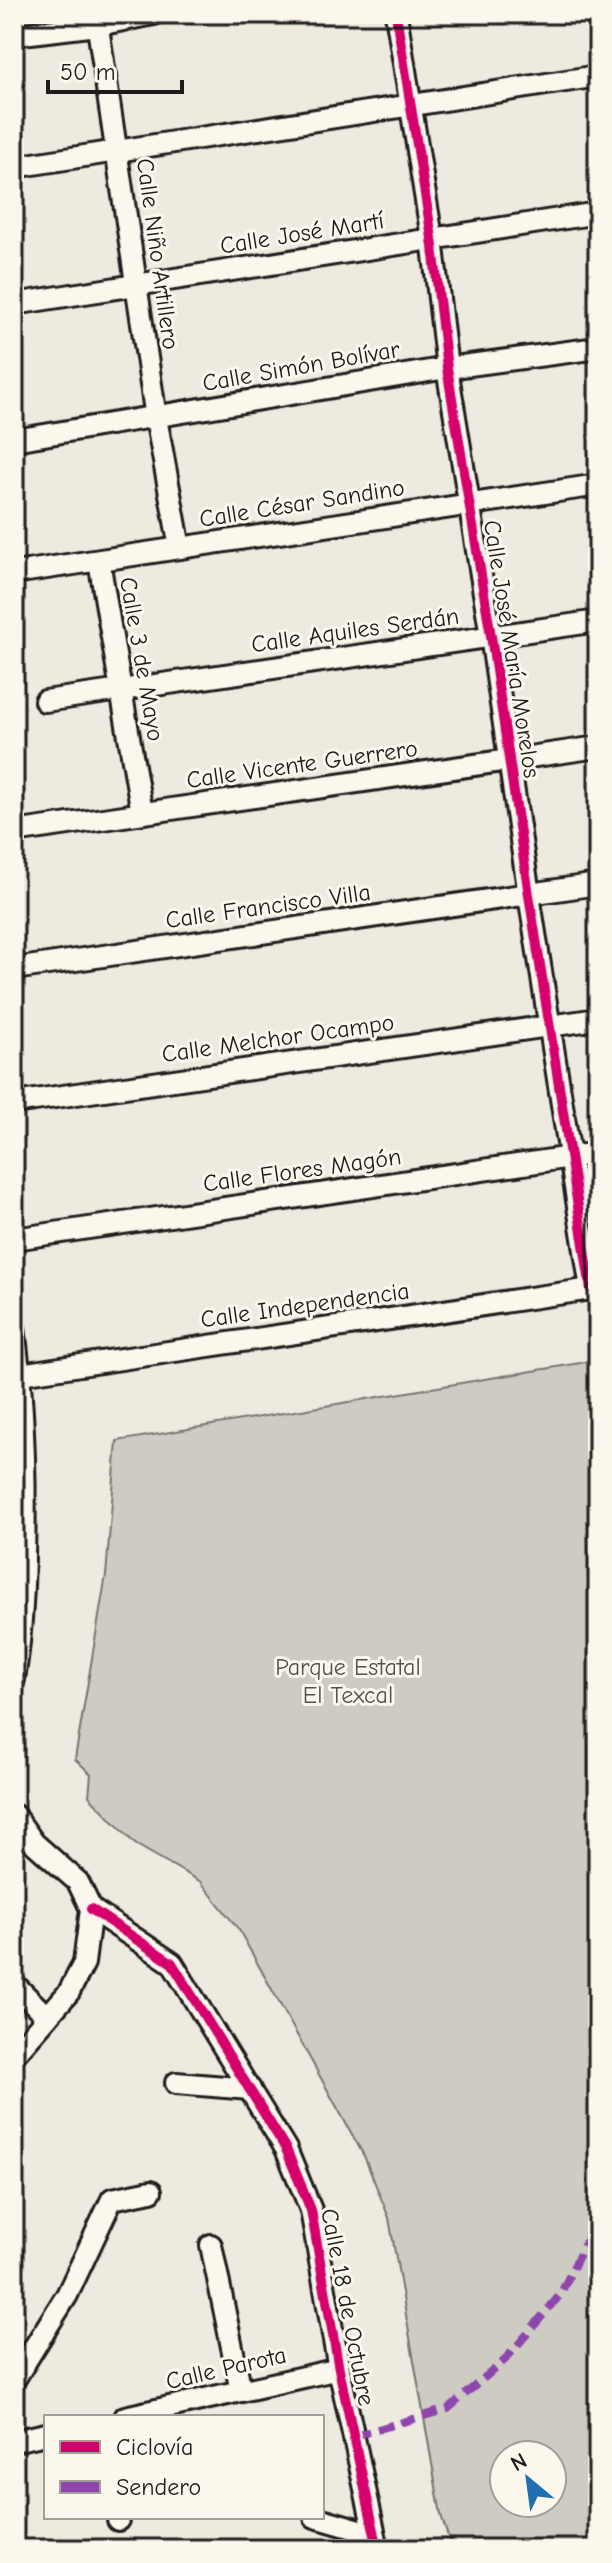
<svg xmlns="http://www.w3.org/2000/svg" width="612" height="2563" viewBox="0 0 612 2563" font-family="'Comic Neue',sans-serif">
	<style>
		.green { fill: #ceccc2; stroke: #75746f; stroke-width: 2; fill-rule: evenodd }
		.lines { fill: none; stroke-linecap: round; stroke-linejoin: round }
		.minor-casing { stroke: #1c1c1c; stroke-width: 26 }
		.minor { stroke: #fbf7ec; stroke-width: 20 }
		.quiet { stroke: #8e44ad; stroke-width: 8; stroke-dasharray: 16 8; stroke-linecap: butt }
		.cycleway-casing { stroke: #fbf7ec; stroke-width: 15 }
		.cycleway { stroke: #d6006c; stroke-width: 10 }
		.labels { text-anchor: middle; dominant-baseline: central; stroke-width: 6; stroke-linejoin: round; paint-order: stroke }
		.street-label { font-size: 24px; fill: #1c1c1c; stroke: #fbf7ec }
		.park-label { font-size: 24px; fill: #51514e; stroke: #fbf7ec }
	</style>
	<rect width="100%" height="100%" fill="#eeeadf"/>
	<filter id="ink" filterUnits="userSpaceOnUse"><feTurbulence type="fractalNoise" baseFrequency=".0125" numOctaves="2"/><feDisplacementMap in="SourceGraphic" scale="16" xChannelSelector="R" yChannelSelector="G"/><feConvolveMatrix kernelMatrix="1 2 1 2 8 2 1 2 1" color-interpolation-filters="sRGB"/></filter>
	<g filter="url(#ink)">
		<path class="green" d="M598,1360v1189h-146l-11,-34 -52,-297 -25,-62 -125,-226 -38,-48 -66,-38 -46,-48 2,-22 -16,-15 31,-184 11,-134zM504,2455h48v48h-48z"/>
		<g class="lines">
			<defs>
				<g id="minor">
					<path d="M96,14l60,404 24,130"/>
					<path d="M396,14l36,224 15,130 44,268 38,259 62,394"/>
					<path d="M14,35l84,-10 56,-11"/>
					<path d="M14,167l584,-91"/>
					<path d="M14,304l584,-91"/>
					<path d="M14,440l433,-72 151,-20"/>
					<path d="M99,561l43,252"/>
					<path d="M14,573l584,-88"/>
					<path d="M45,701l553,-80"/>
					<path d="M14,832l584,-85"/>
					<path d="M14,969l584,-85"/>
					<path d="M14,1103l584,-84"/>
					<path d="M14,1239l584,-86"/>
					<path d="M14,1328c10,76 12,152 10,228 -1,42 -3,83 -10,123"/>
					<path d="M20,1374l578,-86"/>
					<path d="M14,1815l20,28 44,39 13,27 -7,54 -15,29 -55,63"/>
					<path d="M91,1909l81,54 114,186 25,61 28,159 39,180"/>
					<path d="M14,1984l32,32"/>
					<path d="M176,2083l74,6"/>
					<path d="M211,2245l30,146"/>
					<path d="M14,2380l53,-85 45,-96 39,-8"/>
					<path d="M125,2417l214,-48"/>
					<path d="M14,2441l32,-7"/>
					<path d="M118,2517v3"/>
					<path d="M315,2517l59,17"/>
				</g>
			</defs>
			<use href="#minor" class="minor-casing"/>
			<use href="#minor" class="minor"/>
			<path class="quiet" d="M354,2436l94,-27 57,-49 55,-65 38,-79"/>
			<defs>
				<g id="cycleway">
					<path d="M396,14l36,224 15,130 44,268 38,259 62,394"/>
					<path d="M91,1909l81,54 114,186 25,61 28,159 39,180"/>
				</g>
			</defs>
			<use href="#cycleway" class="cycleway-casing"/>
			<use href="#cycleway" class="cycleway"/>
		</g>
	</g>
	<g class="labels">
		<g class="street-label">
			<text transform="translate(302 233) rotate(-9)">Calle José Martí</text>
			<text transform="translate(158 254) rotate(82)">Calle Niño Artillero</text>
			<text transform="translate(301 366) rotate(-10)">Calle Simón Bolívar</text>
			<text transform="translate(302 503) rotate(-9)">Calle César Sandino</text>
			<text transform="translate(355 630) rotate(-8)">Calle Aquiles Serdán</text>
			<text transform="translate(512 649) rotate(81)">Calle José María Morelos</text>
			<text transform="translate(142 659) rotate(80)">Calle 3 de Mayo</text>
			<text transform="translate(302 764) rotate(-8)">Calle Vicente Guerrero</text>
			<text transform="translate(268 906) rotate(-8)">Calle Francisco Villa</text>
			<text transform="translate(278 1038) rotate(-8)">Calle Melchor Ocampo</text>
			<text transform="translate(302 1170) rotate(-8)">Calle Flores Magón</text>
			<text transform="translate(305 1305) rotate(-8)">Calle Independencia</text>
			<text transform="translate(348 2307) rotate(79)">Calle 18 de Octubre</text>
			<text transform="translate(226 2368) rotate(-13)">Calle Parota</text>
		</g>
		<g class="park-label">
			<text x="348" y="1667">Parque Estatal<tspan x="348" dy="28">El Texcal</tspan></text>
		</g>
	</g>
	<rect width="612" height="2563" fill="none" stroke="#fbf7ec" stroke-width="48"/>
	<rect x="24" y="24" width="564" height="2515" fill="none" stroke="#1c1c1c" stroke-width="3" filter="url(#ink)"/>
	<rect x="44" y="2415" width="280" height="104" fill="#fbf7ec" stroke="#a29f99" stroke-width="2"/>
	<rect x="60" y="2441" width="40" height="12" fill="#d6006c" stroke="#a29f99" stroke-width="2"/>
	<text x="116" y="2455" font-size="24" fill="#1c1c1c">Ciclovía</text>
	<rect x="60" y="2481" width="40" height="12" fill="#8e44ad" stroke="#a29f99" stroke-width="2"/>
	<text x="116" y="2495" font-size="24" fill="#1c1c1c">Sendero</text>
	<g transform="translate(528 2479) rotate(331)"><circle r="38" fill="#fbf7ec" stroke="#a29f99" stroke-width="2"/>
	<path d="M0-6L14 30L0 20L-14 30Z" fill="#1f6fb2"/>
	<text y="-12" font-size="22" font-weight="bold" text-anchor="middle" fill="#1c1c1c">N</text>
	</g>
	<path d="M48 80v12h134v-12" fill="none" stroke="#1c1c1c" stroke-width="4"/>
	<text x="60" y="80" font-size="24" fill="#1c1c1c" stroke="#fbf7ec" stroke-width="6" paint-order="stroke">50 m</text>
</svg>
